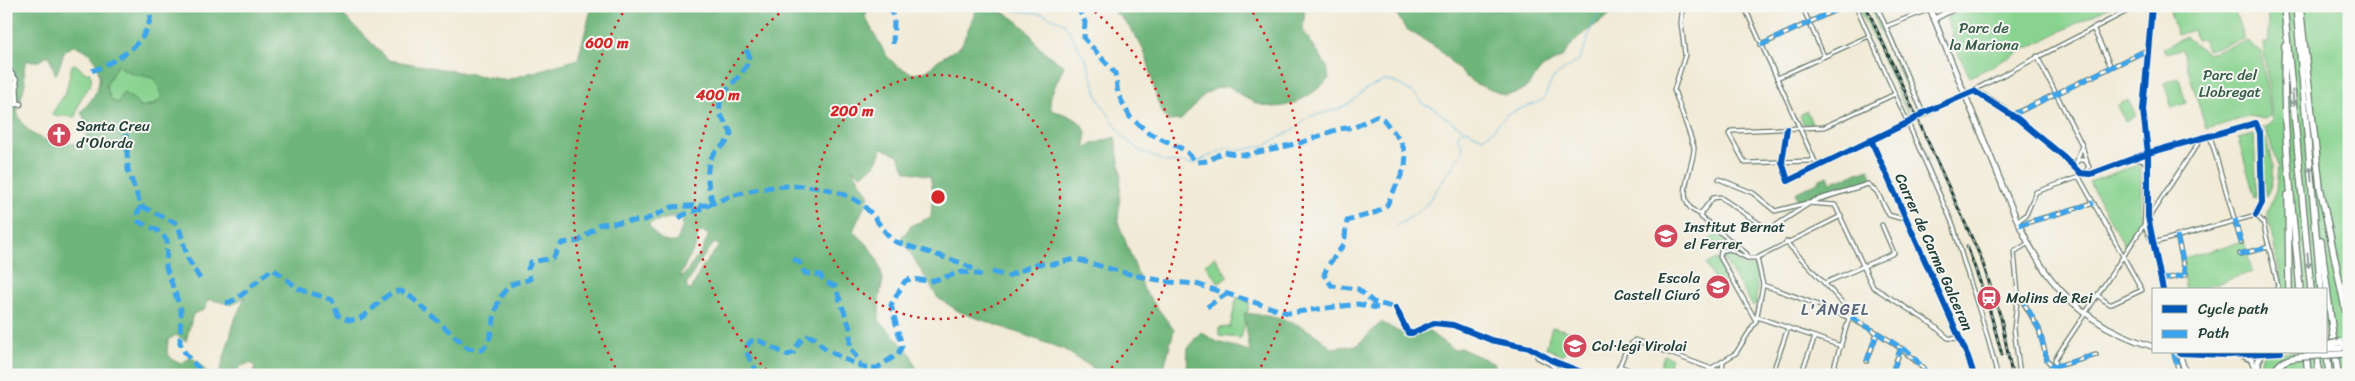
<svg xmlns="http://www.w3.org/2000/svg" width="2355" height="381" viewBox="0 0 2355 381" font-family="Sriracha,sans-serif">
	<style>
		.green { fill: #89d390; stroke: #548862 }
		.forest { fill: #6eb57a; stroke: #467957; fill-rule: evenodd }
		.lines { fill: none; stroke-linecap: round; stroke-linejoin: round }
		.stream { stroke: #65bae1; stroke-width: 1 }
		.street-tunnel { stroke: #c7c7b6; stroke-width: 3; stroke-dasharray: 3 1.5; stroke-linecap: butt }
		.street-casing { stroke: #687a6d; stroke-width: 5.5 }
		.secondary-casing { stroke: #687a6d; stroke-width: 7 }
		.primary-casing { stroke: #687a6d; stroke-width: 8 }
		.highway-casing { stroke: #687a6d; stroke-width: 8 }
		.street { stroke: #fff; stroke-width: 3 }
		.secondary { stroke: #fff; stroke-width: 4.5 }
		.primary { stroke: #fff; stroke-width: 5 }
		.highway { stroke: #fff; stroke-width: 5.5 }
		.rail-casing { stroke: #1f3d34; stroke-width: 3 }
		.rail { stroke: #f6f6f2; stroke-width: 1; stroke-dasharray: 4; stroke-linecap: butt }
		.highway-bridge-casing { stroke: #687a6d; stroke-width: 8; stroke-linecap: butt }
		.highway-bridge { stroke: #fff; stroke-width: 5.5 }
		.quiet { stroke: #3da4eb; stroke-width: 5; stroke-dasharray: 10 5; stroke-linecap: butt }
		.cycleway-casing { stroke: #f6f6f2; stroke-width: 9 }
		.cycleway { stroke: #0057b8; stroke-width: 6 }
		.oneway { stroke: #8f9e9a }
		.ring { fill: none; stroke: #d62828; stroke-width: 2.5; stroke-dasharray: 2.5 5 }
		.labels { text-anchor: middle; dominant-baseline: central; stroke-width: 4; stroke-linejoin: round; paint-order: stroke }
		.park-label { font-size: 15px; fill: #345b46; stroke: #f6f6f2 }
		.poi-label { font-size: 15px; fill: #1f3d34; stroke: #f6f6f2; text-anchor: start }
		.street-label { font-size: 15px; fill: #1f3d34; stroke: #f6f6f2 }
		.neighbourhood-label { font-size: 16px; letter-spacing: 1px; fill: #586579; stroke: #f6f6f2 }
		.centre { fill: #d62828; stroke: #f6f6f2; stroke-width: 2.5 }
		.ring-label { font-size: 15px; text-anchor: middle; font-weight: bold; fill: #d62828; stroke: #f6f6f2; stroke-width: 4; stroke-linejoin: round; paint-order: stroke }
	</style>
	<rect width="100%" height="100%" fill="#f6f6f2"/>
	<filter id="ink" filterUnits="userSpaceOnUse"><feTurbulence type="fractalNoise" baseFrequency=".02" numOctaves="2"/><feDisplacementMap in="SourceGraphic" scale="10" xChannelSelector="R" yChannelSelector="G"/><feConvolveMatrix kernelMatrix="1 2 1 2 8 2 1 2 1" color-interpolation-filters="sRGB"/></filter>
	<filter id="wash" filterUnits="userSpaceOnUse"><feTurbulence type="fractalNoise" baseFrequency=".0096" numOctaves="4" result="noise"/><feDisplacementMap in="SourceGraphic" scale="20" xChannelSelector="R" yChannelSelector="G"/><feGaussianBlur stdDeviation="1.12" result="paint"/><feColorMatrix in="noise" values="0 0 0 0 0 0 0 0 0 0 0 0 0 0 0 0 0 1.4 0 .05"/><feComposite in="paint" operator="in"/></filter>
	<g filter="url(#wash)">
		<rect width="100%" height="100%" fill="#f1ead6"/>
		<g class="green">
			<path d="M1858,6h4l67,154z"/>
			<path d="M1869,6h3l46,107z"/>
			<path d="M1968,6h143l-141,71 -20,-39 4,-2 -8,-18z"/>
			<path d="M2185,6h48l11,33 -37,11 -4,-11 -7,1 -3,-10 -16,5 -7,-24z"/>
			<path d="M2267,6h82v369h-85l-4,-10 3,-13h63v-62h-46l1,-11 -14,-67 9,-22 2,-23 -13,-40 8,-6 -10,-78h6z"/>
			<path d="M2186,37l21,16 41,-12 13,11 10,64 -7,3 -13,-3 -45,13 -24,-80 -17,4 -2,-5z"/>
			<path d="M75,64l12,10 2,-3c7,14 -4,18 -9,30 -2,4 -3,11 -5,16l-24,-2 15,-23 6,-27z"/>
			<path d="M117,65l14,8 22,5 5,8 4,12c-14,12 -36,10 -51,2l-5,-14z"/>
			<path d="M2179,78l7,25 -14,5 -8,-25z"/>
			<path d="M2128,100l8,15 -11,6 -8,-15z"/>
			<path d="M1807,111l5,13h-9l-3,-9z"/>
			<path d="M2263,127c4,22 18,49 2,70z"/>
			<path d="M2254,134l3,63 -2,1 -17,-60z"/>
			<path d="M2137,165l4,3 -1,52 -15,26 -36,-64z"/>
			<path d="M1717,235l15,12 -10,-1 -5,7 -7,-14z"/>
			<path d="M2244,241l8,31 -46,15 1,3h-21l-6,-31z"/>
			<path d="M1727,252l13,7 1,8h14l2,21 -1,17 -3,2c-9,-18 -22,-32 -30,-51z"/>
			<path d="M1215,257l13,20 -9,6 -14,-19z"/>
			<path d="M1717,259l9,20 -10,5 -10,-20z"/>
			<path d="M1237,297l13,5 -9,36 -22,-2v-8l11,-1z"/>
			<path d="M1552,327l20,5 -9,24 -17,-8z"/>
			<path d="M1664,355l8,3 -5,17h-9z"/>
		</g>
		<g class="forest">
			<path d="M6,6h392l-55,9 46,45 117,20 72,-21 14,-53h277l-4,11 21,38 11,11 16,8 14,-3 10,-10 24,-15 17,-40c21,2 38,11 51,27 4,4 6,10 9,13 8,8 17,14 26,20l-14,31 1,13c18,5 43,12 33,37l31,-10 6,37 -3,48 26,68 30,40 -12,45h-58l-41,-26 -103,-37 -22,-14 -37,-60 11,-13 19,-8 2,-27 -3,-14 -24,-5 -8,-16 -16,-7 -7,17 -14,10 -9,-7 17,28 -16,35 14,13 11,17 5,19 -4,20v20l31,33 9,22h-666l2,-9 -5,-3 -9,3 -8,9h-14l16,-56 10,-22 -13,8 -23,-6 -5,11 -11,4 -7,27 -10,-6 -8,5 -1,13 7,8 9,2 8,-6 2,1 17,17h-204zM73,46c21,2 31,26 24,43 -3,9 -10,16 -16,23l6,14 -1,12c-7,7 -13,6 -22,5 -23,-2 -38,-8 -47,-31l8,-28 -1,-17 3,-6h12l10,-6 6,19 2,-1 8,-23zM117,65l14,8 22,5 5,8 4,12 -8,7 -15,2 -3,-6 -13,-9 -5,11 -7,-3 -5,-14zM677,216l6,5 -1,7 -5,13c-12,5 -22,-6 -28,-15l1,-3zM701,232l8,2 -7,17 -18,24 -4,2 6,-14 10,-17 2,-13zM715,243l4,3 -17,21 -11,23h-3l-2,-4c9,-16 16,-30 29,-43z"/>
			<path d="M1107,6h198l-2,24 24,37 2,12c-35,32 -62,39 -100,7l-12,2 -12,6 -24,26 -13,1c-12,-14 -13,-33 -18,-51 -6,-26 -21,-48 -43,-64z"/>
			<path d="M1392,6h225l-6,8 -34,24 -15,19 -20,11 -15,19 -11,6 -12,2 -30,-12 -10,-8 -27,-27 -32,-20z"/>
			<path d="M1869,169l3,7 -4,6 -70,19 -3,-8 25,-12v-2l8,-3 3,6z"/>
			<path d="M1244,313c38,4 59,9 88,35l26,-3 23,-23 24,13 23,-4 26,19 6,-2 34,15 6,12h-313l1,-28 13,-15 16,10 33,9z"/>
		</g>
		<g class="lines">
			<g class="stream">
				<path d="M1009,6l5,4 29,4 21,9 23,39 12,38 25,38 18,14 25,10 25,2 35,-16 15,2 24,-5 32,-18 9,-10 32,-8 14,-8 13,-12 18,-8 10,1 13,7 11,8 6,8 8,2 24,18 27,13 8,-6 16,-18 36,-14 10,-22 25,-18 5,-8 8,-23 11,-23"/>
				<path d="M1396,226l15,-9 15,-12 36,-53 1,-5 -6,-10 3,-5 4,-1"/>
			</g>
		</g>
	</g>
	<g filter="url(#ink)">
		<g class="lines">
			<path class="street-tunnel" d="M1911,121l9,-4"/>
			<defs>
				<g id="street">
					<path d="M1687,6l-5,7 -1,10 4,32 -11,35 20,57c1,19 -24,56 6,67"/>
					<path d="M1744,6l73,160"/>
					<path d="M1802,6l22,50"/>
					<path d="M1856,6l98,221c12,50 33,97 43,148"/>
					<path d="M1877,6l46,107"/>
					<path d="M1746,10l8,-4"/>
					<path d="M1887,26l43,-17"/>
					<path d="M2093,28l18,39"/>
					<path d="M1761,45l83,-39"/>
					<path d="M2037,56l45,89 5,17"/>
					<path d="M1777,78l92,-42"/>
					<path d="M1972,91l165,-85"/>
					<path d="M2012,115l135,-65"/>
					<path d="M1920,117l45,-23 12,-3c37,20 72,52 101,82l9,1 61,-21 108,-30 4,10 2,70 -6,12"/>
					<path d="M1787,130l-5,32 6,19 123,-60"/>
					<path d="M2210,136l31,106"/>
					<path d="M1871,140l97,217 6,18"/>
					<path d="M1813,159l-2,2 -66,2 -16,-29 2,-3 93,-4 71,-33"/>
					<path d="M2135,159l9,2 3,4"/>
					<path d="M2077,161l5,-16"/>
					<path d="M2074,167l4,-7h7l4,7 -5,6"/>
					<path d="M2083,174l-4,3 63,113 -30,14h-3l-12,-9"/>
					<path d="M1719,179l34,14 22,18 32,-8 28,2 38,82 59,37 16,14 12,1"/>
					<path d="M2256,215l7,7 15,64 -2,4"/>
					<path d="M2149,217l52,-78"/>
					<path d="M2018,221l8,-6 10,-23 43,-15"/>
					<path d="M2019,225l75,-22"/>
					<path d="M2177,236l9,38"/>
					<path d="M1786,242l65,70 -18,58"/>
					<path d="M2153,243l103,-28"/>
					<path d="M2240,254l29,-7"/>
					<path d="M1747,258v-4l-46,-37v-4l12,-15 7,-1 46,31h6l41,-27 55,-17 9,8 12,23 10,3 5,-3"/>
					<path d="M2160,280l24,-5"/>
					<path d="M1825,283l69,-30 -12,-28"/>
					<path d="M1763,285c61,22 122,40 166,90"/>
					<path d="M2018,293l21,36 8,31 14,15"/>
					<path d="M1396,308l12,25h4l22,-10 19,2 38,15 39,8 23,13 36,14"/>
					<path d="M1757,317l84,29"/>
					<path d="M1756,321l-36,-64 1,-6 8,-2 18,9h10l84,-42"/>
					<path d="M1538,353l-1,4 13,7 12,11"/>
					<path d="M2174,354l6,21"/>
					<path d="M1867,361l10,-28"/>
					<path d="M1619,366l24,9"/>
					<path d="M1775,366l13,-38"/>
					<path d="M1804,366l11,-29"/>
					<path d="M1893,370l8,-22"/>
					<path d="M1722,373l1,-12"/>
					<path d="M1616,375l10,-25 9,-10 93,35"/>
					<path d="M1706,375l4,-6 26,-16 20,-32 7,-36 -6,-27"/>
					<path d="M2020,375l-6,-46 4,-37 -4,-40 13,-8"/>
					<path d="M2039,375l15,-8 42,-12"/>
					<path d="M2057,375l-2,-16 89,-134"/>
				</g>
				<g id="secondary">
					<path d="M1929,6c19,48 39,96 59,144 39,95 59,163 166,197"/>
					<path d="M1930,9l7,-3"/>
					<path d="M1934,19l25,-13"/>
					<path d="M6,67l10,13 1,21"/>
					<path d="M6,104l8,-10 1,-11"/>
					<path d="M11,104h9"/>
					<path d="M2148,213l15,77"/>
					<path d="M2151,238l-6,-13 3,-72 -5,-43 9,-104"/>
					<path d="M2175,352l43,2"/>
					<path d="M2179,352l7,23"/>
				</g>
				<g id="primary">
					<path d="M2218,354l63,-2"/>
					<path d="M2242,355l9,4 8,16"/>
					<path d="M2258,370v-9l5,-9"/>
				</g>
				<g id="highway">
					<path d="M2284,6l27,284"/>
					<path d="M2296,6l25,284"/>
					<path d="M2300,6l20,181 29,140"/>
					<path d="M2285,45c-4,80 8,165 15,245"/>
					<path d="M2288,195l1,95"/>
					<path d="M2321,241l17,134"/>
					<path d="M2341,346l8,-4"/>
					<path d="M2306,352l2,23"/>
					<path d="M2317,352l2,23"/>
					<path d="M2327,352l2,23"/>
					<path d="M2342,354h7"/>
					<path d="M2273,375c5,-13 14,-17 28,-18"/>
				</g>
			</defs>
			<use href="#street" class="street-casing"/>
			<use href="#secondary" class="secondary-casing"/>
			<use href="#primary" class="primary-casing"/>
			<use href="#highway" class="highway-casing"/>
			<use href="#street" class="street"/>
			<use href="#secondary" class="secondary"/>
			<use href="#primary" class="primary"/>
			<use href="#highway" class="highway"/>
			<defs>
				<g id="rail">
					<path d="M1866,6l115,252 20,60 11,57"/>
					<path d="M1967,246l21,58 14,51"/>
				</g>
			</defs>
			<use href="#rail" class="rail-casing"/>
			<use href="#rail" class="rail"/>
			<defs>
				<g id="highway-bridge">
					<path d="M2326,345l15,-3"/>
					<path d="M2326,349l15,-1"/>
					<path d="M2301,357l41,-3"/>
				</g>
			</defs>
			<use href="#highway-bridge" class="highway-bridge-casing"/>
			<use href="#highway-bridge" class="highway-bridge"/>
			<g class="quiet">
				<path d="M890,6l4,15 -1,23"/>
				<path d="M1077,6l8,16 -1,16 31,35 3,21 12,23 19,16 36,17 11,12 12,-1 15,-9 21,3 56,-12 38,-14 17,-2 21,-11 7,3 17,21 6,14 -1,13 -18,38 -10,7 -30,9 -3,23 -17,23 -3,8 8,11 26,3 15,13 23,6"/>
				<path d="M1761,45l83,-39"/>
				<path d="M92,71c28,-12 61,-29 59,-65"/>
				<path d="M2012,115l135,-65"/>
				<path d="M126,134l2,36 13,36 37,18 10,35 12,20"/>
				<path d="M713,203c-5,-15 -10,-40 3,-52 7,-6 13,-8 15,-18 -3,-7 -9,-13 -11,-21 -5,-24 29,-34 29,-57l-5,-8"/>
				<path d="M141,206l-4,8 2,8 18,8 10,10 -1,27 15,43 -1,33 5,10 19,22"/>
				<path d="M679,218c7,-6 16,-6 24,-10 42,-22 111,-33 154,-7 18,11 24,31 39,41l66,21 16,9"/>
				<path d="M2235,219l6,23"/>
				<path d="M2019,225l75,-22"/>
				<path d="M2177,236l9,38"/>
				<path d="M2240,254l29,-7"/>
				<path d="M793,259l6,3 6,11 15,2 5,7 10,4 15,42v18l10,18"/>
				<path d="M992,272l16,4 28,-12h18l21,-5 58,16 36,7 27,2 92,29 70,-9 20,4"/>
				<path d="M2160,280l24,-5"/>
				<path d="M2021,296l18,33 8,31 14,15"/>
				<path d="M226,303c14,-2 32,-25 47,-34l26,20 33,11 6,15c27,20 40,-25 63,-24l10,6 57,51 14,2c17,-17 6,-48 29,-65 5,-4 13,-3 19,-6l-2,-10 3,-7 22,-4 9,-15 17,-2 21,-17 45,-4 27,-13 35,-2"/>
				<path d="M1207,307l21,-14"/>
				<path d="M1851,317l59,36 19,22"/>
				<path d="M2174,354l6,21"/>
				<path d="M1867,361l10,-28"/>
				<path d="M2054,367l42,-12"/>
				<path d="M1893,370l8,-22"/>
				<path d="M757,375c-1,-12 -18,-23 -6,-34h9l27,14 6,-2 8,-13 7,-4 7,2 9,10 16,9 25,11h12l21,-14 4,-8 -11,-41 14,-24 6,-2 20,2 32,-9 19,3"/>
			</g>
			<defs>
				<g id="cycleway">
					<path d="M2152,6l-9,104 5,43v64l15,73"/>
					<path d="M1787,129l-5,33 6,19 123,-60 12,-8 51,-22 44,28 44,36 18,18 11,1 57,-21 108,-30 4,10 2,70 -6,12"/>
					<path d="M1871,140l97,217 6,18"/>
					<path d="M1396,308l12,25h4l22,-10 19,2 38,15 39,8 23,13 36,14"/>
					<path d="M2179,353l49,2 53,-3"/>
				</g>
			</defs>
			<use href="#cycleway" class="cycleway-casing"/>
			<use href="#cycleway" class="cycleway"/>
		</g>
		<defs><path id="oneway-shaft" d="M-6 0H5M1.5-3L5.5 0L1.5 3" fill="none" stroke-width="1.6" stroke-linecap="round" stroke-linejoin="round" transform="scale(1.25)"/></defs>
		<g class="oneway">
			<use href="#oneway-shaft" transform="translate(2293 98) rotate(85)"/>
			<use href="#oneway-shaft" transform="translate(2311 174) rotate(-95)"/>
			<use href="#oneway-shaft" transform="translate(2308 260) rotate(85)"/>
		</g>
	</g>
	<g class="ring">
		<circle cx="938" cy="197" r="122"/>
		<path d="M772 375A243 243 0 0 1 787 7M1089 7A243 243 0 0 1 1104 375"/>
		<path d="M619 374A365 365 0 0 1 627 6M1249 6A365 365 0 0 1 1257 374"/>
	</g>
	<defs>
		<symbol id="church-disc" viewBox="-11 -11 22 22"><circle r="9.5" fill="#d1495b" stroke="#f6f6f2"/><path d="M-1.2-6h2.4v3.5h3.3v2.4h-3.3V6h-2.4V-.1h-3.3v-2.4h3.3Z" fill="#fff"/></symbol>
		<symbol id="school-disc" viewBox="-11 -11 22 22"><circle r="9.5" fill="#d1495b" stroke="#f6f6f2"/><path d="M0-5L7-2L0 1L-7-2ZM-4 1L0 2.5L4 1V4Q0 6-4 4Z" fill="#fff"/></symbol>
		<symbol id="station-disc" viewBox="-11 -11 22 22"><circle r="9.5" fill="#d1495b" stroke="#f6f6f2"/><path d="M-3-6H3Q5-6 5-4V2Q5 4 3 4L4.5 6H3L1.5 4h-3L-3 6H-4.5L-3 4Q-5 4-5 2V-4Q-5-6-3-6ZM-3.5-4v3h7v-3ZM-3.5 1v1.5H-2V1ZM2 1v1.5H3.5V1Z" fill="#fff"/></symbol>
	</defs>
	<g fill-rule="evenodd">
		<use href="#church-disc" x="45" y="121" width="28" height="28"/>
		<use href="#school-disc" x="1652" y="222" width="28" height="28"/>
		<use href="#school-disc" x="1704" y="273" width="28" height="28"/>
		<use href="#station-disc" x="1975" y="284" width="28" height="28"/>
		<use href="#school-disc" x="1561" y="332" width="28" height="28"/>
	</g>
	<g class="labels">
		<g class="park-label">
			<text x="1984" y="28">Parc de<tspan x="1984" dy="17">la Mariona</tspan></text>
			<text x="2230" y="75">Parc del<tspan x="2230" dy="17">Llobregat</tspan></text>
		</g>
		<g class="poi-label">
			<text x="76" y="126">Santa Creu<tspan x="76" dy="17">d'Olorda</tspan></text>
			<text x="1684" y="227">Institut Bernat<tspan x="1684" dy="17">el Ferrer</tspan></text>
			<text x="1700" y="278" text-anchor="end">Escola<tspan x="1700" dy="17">Castell Ciuró</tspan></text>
			<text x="2006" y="298">Molins de Rei</text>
			<text x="1592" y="346">Col·legi Virolai</text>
		</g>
		<g class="street-label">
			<text transform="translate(1934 252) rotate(66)">Carrer de Carme Galceran</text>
		</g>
		<g class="neighbourhood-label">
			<text x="1835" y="309">L'ÀNGEL</text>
		</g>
	</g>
	<circle cx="938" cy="197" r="8" class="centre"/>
	<g class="ring-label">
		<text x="607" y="48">600 m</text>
		<text x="718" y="100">400 m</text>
		<text x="852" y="116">200 m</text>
	</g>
	<rect width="2355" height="381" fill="none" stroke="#f6f6f2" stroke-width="25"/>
	<rect x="2152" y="288" width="175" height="65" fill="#f6f6f2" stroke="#a0aca6"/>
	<rect x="2162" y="305" width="25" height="8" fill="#0057b8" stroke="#a0aca6"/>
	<text x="2198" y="314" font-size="15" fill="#1f3d34">Cycle path</text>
	<rect x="2162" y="330" width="25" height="8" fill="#3da4eb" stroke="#a0aca6"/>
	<text x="2198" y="338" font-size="15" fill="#1f3d34">Path</text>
</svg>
